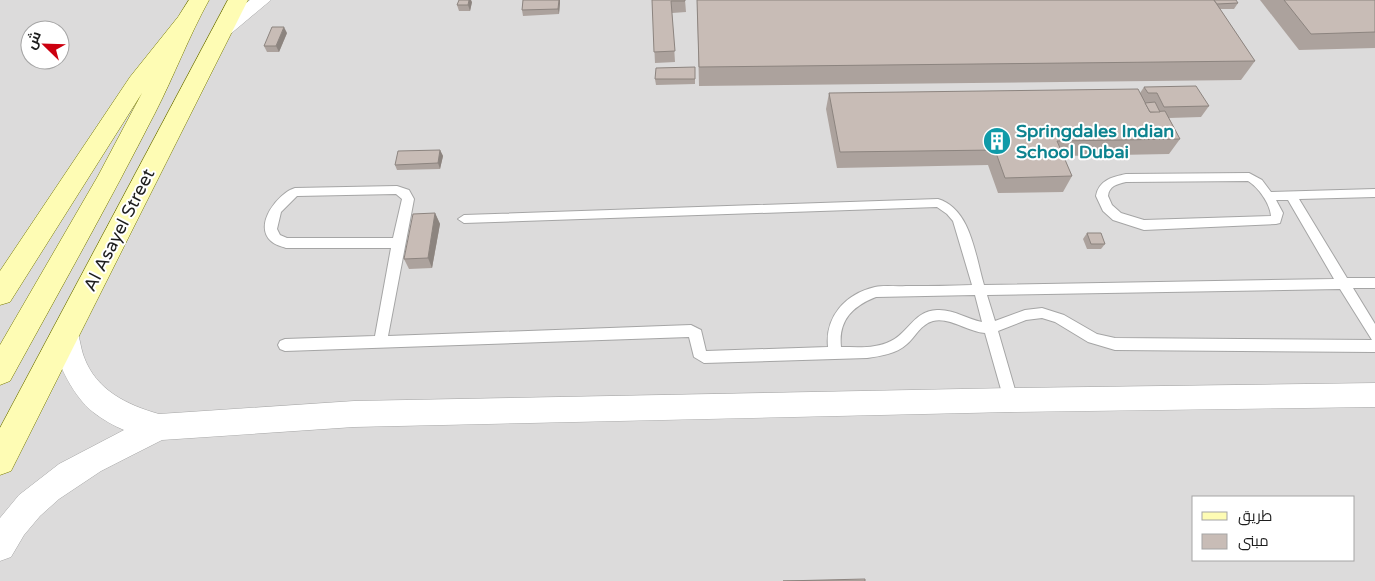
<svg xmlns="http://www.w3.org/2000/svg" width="1375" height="581" viewBox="0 0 1375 581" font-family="'Varela Round',Cairo,sans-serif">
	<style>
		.residential { fill: #dcdbdb; fill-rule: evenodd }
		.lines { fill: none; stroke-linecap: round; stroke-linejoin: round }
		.lane-casing { stroke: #a5a5a5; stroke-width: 2 }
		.street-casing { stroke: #a5a5a5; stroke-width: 1 }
		.secondary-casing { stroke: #767a00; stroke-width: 1 }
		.lane { fill: #fff; fill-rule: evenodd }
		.street { fill: #fff; fill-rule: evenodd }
		.secondary { fill: #fefcb4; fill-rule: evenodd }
		.wall { fill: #aca29d }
		.shaded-wall { fill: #8c847f }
		.building { fill: #c8bcb6; stroke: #8c847f }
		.labels { text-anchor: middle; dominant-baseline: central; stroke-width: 4; stroke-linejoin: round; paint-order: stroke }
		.culture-label { font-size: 18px; font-weight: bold; fill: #0d838f; stroke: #fff; text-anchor: start }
		.street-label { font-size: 18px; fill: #1e1e1e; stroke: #fff }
	</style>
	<rect width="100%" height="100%" fill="#f0ebe3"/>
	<path class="residential" d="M0,0h1375v581h-1375zM30,30h30v30h-30zM1194,497h160v63h-160z"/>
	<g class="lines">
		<defs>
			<path id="lane" d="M1249,173l13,7 9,12 104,-3v8l-76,2 48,79h28v10h-22l22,36v28l-260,-2 -27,-8 -33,-20 -13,-4 -16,2 -28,11 20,69 -2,4 -5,2 -5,-2 -2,-4 -19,-67c-17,-1 -35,-16 -52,-12 -12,3 -18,16 -26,23 -11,10 -26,12 -40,14l-163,5 -10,-6 -5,-20 -404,14 -5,-2 -2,-4 2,-4 5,-2 90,-3 16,-88h-105c-5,-2 -11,-3 -15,-7 -18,-16 7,-48 24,-53l102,-2 12,4 5,9 -26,137 303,-11 10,5 5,21 122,-4c-3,-30 17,-53 47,-60 10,-2 21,0 31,-1 22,0 44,0 66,-1l-19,-64 -6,-7 -10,-7 -473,16 -6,-4 6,-4 474,-16c33,10 37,56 46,86l350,-6 -46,-79h-12l7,13 -3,10 -4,1 -132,6 -31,-10 -10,-9 -7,-15c3,-16 16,-19 30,-22zM1248,181c10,6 22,22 23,35l-127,4 -23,-7 -9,-8 -4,-9c1,-10 9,-12 18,-14zM396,194l6,5 -9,39h-106l-7,-3 -3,-6 4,-17 16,-16zM1340,289l32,51 -257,-2 -18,-4 -33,-19 -22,-7 -17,2 -30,11 -8,-26zM975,295l7,27c-15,-3 -29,-13 -45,-12 -23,1 -28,22 -46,31 -15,8 -34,6 -50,6 -3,-27 12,-41 35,-50z"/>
			<g id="street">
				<path d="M250,0h21l-43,36 -7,2 -7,-2 -3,-4 3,-4z"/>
				<path d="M66,323l9,3c5,10 5,20 9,31 12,33 43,48 75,57l195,-13 657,-13 364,-5v24l-364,5 -657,15 -192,13 -61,31 -42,28 -19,17 -16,19 -13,22 -11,4v-43l19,-23 40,-31 65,-34c-10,-4 -22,-11 -31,-18 -19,-14 -47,-63 -36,-86z"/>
			</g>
			<g id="secondary">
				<path d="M189,0h20c-20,36 -35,76 -54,113 -46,90 -96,179 -145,268l-10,4v-40l98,-169 44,-83 -132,209 -10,3v-34l130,-194 48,-60z"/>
				<path d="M228,0h20l-237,471 -11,4v-47z"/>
			</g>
		</defs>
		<use href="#lane" class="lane-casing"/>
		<use href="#street" class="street-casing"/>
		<use href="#secondary" class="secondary-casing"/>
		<use href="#lane" class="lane"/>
		<use href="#street" class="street"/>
		<use href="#secondary" class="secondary"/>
	</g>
	<g class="wall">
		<path d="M523,0h37l-1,14 -36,2 -1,-6z"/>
		<path d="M652,0h33l1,12 -14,1 3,49 -20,1z"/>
		<path d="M697,0l541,3 -4,6h-14l35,52 -14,19 -542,6z"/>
		<path d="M1260,0h115v48l-76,2z"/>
		<path d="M472,2l-2,9h-11l-2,-6z"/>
		<path d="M287,33l-8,19h-12l-3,-6z"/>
		<path d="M695,67v17l-39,1 -1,-6z"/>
		<path d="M1144,87l65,19 -8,11 -32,1 11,21 -11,15 -106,2 9,20 -9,16 -65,1 -10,-28 -151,3 -11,-59 3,-16h311z"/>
		<path d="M440,150l3,6 -3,13 -43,1 -2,-5z"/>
		<path d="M435,213l5,11 -8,44 -23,1 -5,-10z"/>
		<path d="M1087,233l18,11 -4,5h-14l-4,-10z"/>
	</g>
	<g class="shaded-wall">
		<path d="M469,0h2l1,2 -2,9 -2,-6z"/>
		<path d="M559,0h1v3l-1,11 -1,-5z"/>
		<path d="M284,27l3,6 -8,19 -3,-6z"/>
		<path d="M440,150l3,6 -3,13 -2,-6z"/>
		<path d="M435,213l5,11 -8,44 -4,-10z"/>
	</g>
	<g class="building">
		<path d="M459,0h10l-1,5h-11z"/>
		<path d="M523,0h36l-1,9 -36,1z"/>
		<path d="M652,0h33v1h-14l4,50 -21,1z"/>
		<path d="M697,0h517l41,61 -556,6z"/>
		<path d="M1214,0h22l2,3 -21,1z"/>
		<path d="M1284,0h91v32l-64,2z"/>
		<path d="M272,27h12l-8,19h-12z"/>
		<path d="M695,67v12h-40l1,-11z"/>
		<path d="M1196,86l13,20 -45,1 -7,-14h-9l-4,-6z"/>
		<path d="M1138,89l12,23 15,-1 15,28 -123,2 15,35 -67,2 -10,-28 -155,2 -11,-59z"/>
		<path d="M1155,102l5,10h-10l-5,-9z"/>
		<path d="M440,150l-2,13 -43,2 3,-14z"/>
		<path d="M435,213l-7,45 -24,1 9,-45z"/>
		<path d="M1087,233h14l4,11h-14z"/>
		<path d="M865,579v2h-82z"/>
	</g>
	<defs>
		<symbol id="building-disc" viewBox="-11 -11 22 22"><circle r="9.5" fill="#0f9aa8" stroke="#fff"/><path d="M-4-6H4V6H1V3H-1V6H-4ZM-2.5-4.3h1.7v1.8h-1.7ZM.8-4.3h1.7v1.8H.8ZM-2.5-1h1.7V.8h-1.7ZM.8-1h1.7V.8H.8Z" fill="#fff"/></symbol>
	</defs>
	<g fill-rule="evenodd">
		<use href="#building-disc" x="981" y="125" width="32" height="32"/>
	</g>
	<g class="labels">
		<g class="culture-label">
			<text x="1016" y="131">Springdales Indian<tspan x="1016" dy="21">School Dubai</tspan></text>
		</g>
		<g class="street-label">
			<text transform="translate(119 230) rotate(-63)">Al Asayel Street</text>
		</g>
	</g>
	<rect x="1192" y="496" width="162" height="65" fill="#ffffff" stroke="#a5a5a5"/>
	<rect x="1202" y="512" width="25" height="8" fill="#fefcb4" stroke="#a5a5a5"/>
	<text x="1238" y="521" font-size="15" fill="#1e1e1e">طريق</text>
	<rect x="1202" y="534" width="25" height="15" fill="#c8bcb6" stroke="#a5a5a5"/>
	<text x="1238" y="546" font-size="15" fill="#1e1e1e">مبنى</text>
	<g transform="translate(45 45) rotate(293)"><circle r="24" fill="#ffffff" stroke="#a5a5a5"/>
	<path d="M0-4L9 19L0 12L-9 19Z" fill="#cc000f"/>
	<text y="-8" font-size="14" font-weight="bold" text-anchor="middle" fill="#1e1e1e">ش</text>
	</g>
</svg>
